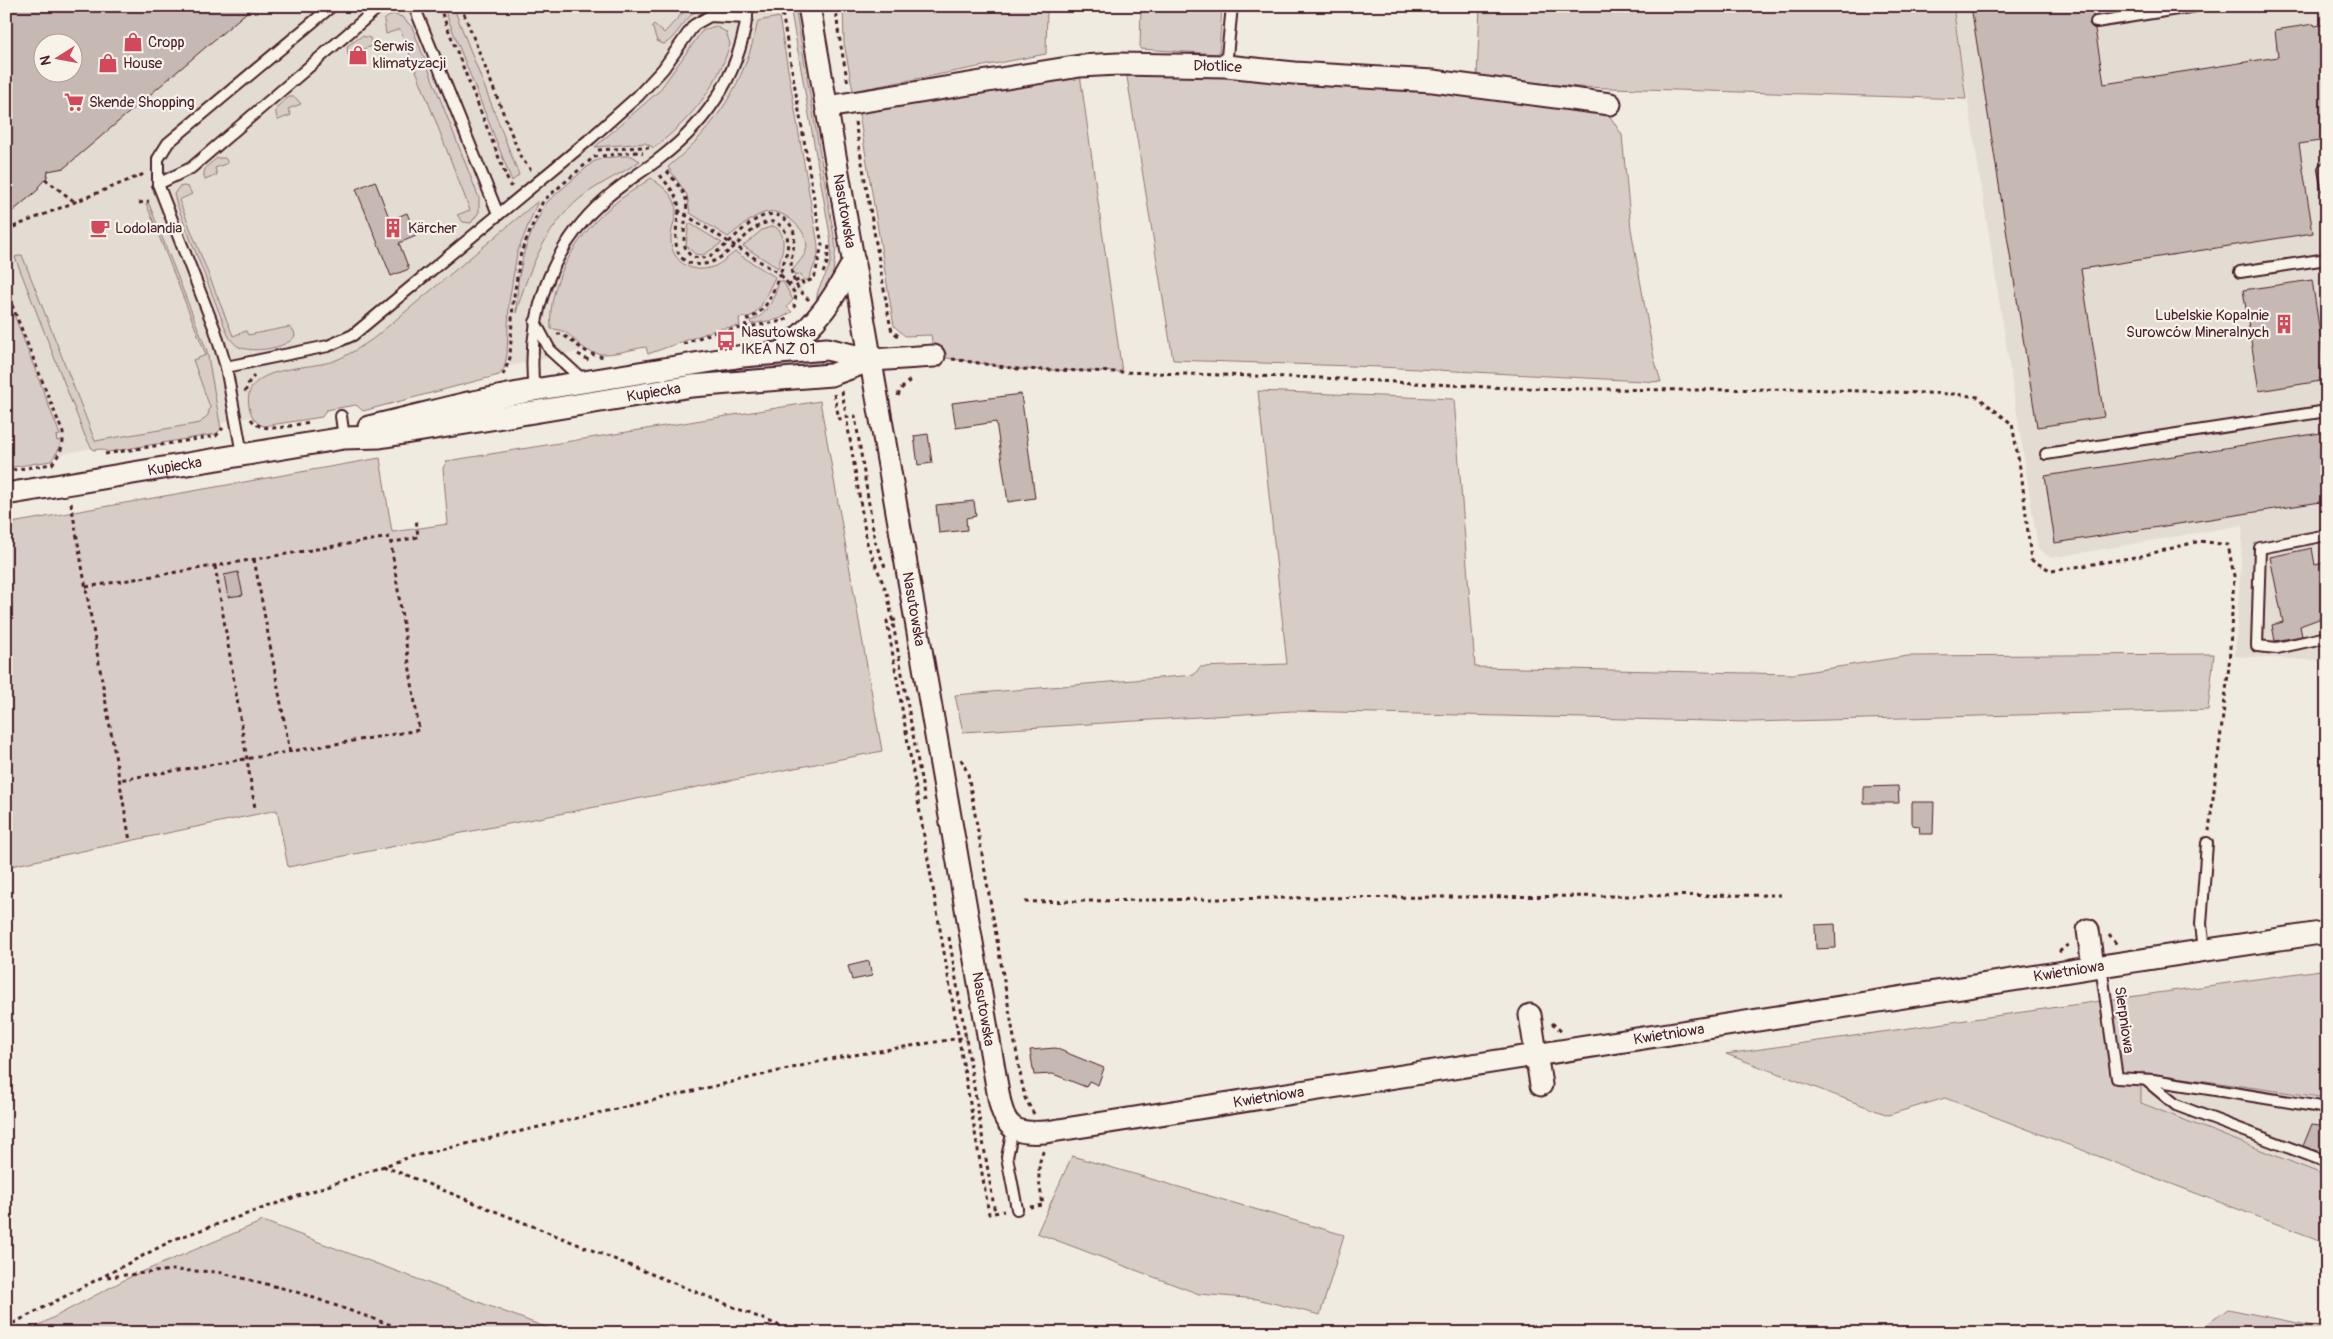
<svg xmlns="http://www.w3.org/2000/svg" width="2333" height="1339" viewBox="0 0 2333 1339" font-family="Pangolin,sans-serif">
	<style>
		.built { fill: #e3dcd2; fill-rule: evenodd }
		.green { fill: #d8cdc6; stroke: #917678 }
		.building { fill: #c6b8b3; stroke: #4a1f2b; fill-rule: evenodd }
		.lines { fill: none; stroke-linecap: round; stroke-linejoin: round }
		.service-casing { stroke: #4a1f2b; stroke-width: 14 }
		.minor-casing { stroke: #4a1f2b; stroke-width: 25 }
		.path { stroke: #4a1f2b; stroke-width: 3; stroke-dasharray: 4 4; stroke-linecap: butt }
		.service { stroke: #f7f3e8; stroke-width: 10 }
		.minor { stroke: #f7f3e8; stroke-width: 21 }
		.labels { text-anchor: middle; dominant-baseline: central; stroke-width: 4.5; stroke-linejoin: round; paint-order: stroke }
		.poi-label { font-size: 15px; fill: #4a1f2b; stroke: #f7f3e8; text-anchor: start }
		.street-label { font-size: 15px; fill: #4a1f2b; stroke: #f7f3e8 }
	</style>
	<rect width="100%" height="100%" fill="#f0ebe0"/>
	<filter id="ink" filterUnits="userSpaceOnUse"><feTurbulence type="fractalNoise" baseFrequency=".02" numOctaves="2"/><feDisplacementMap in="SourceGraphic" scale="10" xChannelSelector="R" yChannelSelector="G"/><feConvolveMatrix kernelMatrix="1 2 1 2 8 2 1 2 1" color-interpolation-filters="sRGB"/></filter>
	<g filter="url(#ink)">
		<g class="built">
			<path d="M6,6h771l36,209 5,41 -8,22 -23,29 -300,64 -481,94zM42,42h30v30h-30z"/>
			<path d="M1953,6h141l2,7 50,-7h181v655l-92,-5 8,-131 -192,33 -13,-10z"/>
			<path d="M2141,1071l186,27v78l-186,-73z"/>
		</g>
		<g class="green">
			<path d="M443,6h10l66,169 -7,6z"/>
			<path d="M689,6h16c-20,7 -30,36 -42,38l-6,-3 -5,-15 2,-2 10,9z"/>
			<path d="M790,6h5l41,242 -3,25 -9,26 -7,3c-2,-13 8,-23 12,-35 3,-10 2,-21 1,-32z"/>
			<path d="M843,6h204l-1,48 -193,37 -9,-48z"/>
			<path d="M1141,6h81l-3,48 -79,-5z"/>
			<path d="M1480,6h473l13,93 -388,-12 -101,-10z"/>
			<path d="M392,14l10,3 10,10 67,171v14l-8,11 -8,-1 -6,-7 13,-5 -70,-181 -14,5 -2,-14z"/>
			<path d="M779,17l39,228v11l-10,25 -5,-2 -2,-5 -6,2 -2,-6c4,-6 11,-13 13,-19 6,-18 -22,-43 -39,-39 -15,4 -27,16 -39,25l-38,-24 -3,-18 -19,-28c49,-41 77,-84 90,-146z"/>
			<path d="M715,26l11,6 4,12c-14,46 -40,75 -76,104l-9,-5 -50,4 64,-56 43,-60z"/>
			<path d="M362,36l8,2 2,8 -24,9 -1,-9z"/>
			<path d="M1126,71l213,12 246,25 24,7 13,20 9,94 23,129 7,24 -281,-15 -207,-7z"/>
			<path d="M1080,74l42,298 -104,-3 -84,-13 -3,-21 -26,1 -11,-10 -37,-224z"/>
			<path d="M289,97h6l6,7 -13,5 3,6 -13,5c-6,-12 2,-16 11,-23z"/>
			<path d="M624,156h8l8,5c-17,12 -36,20 -53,32 -39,28 -58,75 -71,120l2,-32 6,-29 10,-26 13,-24 46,-40 10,-4z"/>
			<path d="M217,158h8l3,5 -13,5 2,7 -12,5c-4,-12 4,-15 12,-22z"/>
			<path d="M651,178c9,7 20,14 24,25 4,12 -5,25 -4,38 1,20 19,32 38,27 10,-2 18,-10 26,-16l40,25 -14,29 -9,10 -13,2 1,8 -22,3 -70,25 -2,-7c-16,2 -39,11 -55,5 -18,-7 -18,-23 -40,-23 -4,-45 24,-90 56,-119 13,-12 30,-22 44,-32z"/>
			<path d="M184,186l4,1 4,7 -13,6 54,136 13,-5 2,4 41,-8 5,4 1,5c-9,13 -42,17 -56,11 -5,-3 -8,-7 -11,-12l-52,-133 -2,-8 5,-7z"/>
			<path d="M538,201l-21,52 -8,49 -2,52 -3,15 -5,6 -136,36 -7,-6 -30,5 -4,7 -58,9c-8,-2 -12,-9 -14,-16 -13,-45 57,-40 84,-49 15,-6 27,-14 40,-23z"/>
			<path d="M146,203l3,1 58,147 14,78 -5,5 -108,18 -7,-3 -8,1 -8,-14 -70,-179 7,-2 73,186 105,-18 8,-8 2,-8 -17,-47 13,-5z"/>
			<path d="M689,223l33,20 -19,12 -8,-1 -9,-9z"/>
			<path d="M773,226c17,7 8,29 5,42l-35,-22 19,-16z"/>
			<path d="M779,281h4l10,19 -6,7 5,5 -13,7 -28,5 -1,-3c18,-5 25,-24 29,-40z"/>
			<path d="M6,307l9,10 45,118 -4,1 1,5 4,-1 -2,9 -8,12 -45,7z"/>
			<path d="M820,355l1,13 -257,29h-11l-2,-2z"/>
			<path d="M1258,391l196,8 21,268 318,7 115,-18 306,-2 -6,56 -457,12 -459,-11 -329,21 -8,-37 239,-20 6,-8 87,-3z"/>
			<path d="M820,401l62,350 -594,116 -11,-57 -271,57v-343l374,-66 12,74 56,-8 -5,-56 4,-7z"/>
			<path d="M2327,969v129l-186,-26v31l186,73v67l-382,-145 -57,17 -162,-61z"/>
			<path d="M1072,1156l272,79 -24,80 -63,-16 -58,-5 -162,-61z"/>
			<path d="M263,1221l298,112h-537l106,-56z"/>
			<path d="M2228,1309l99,20v4h-132z"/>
		</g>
		<g class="building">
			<path d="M6,6h248l-190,162 -16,3 -1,6 -9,10 1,2 -33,28zM42,42h30v30h-30z"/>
			<path d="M1971,6h121l1,10 -4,8 6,5 9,55 174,-27 -3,-27 39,-6 1,2 12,-2v116l-28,4 14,89 -232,36 23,148 -67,10z"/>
			<path d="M375,181l15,39 17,-7 9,23 -17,7 10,26 -18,7 -35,-87z"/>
			<path d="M2312,280l15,100 -68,11 -16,-101z"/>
			<path d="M1021,394l14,104 -27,4 -12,-80 -40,6 -4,-25z"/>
			<path d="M2327,432v69l-272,42 -10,-67z"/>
			<path d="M928,434l4,29 -14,2 -4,-29z"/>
			<path d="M974,501l2,15 -10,2 1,12 -28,3 -3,-28z"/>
			<path d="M2312,548l3,17 12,-3v54l-27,10 2,10 -27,5 -3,-16 11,-3 -13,-65z"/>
			<path d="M238,572l5,23 -15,2 -4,-22z"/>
			<path d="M1898,786l1,17h-35v-16z"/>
			<path d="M1912,802h22l-1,32h-13l-1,-8 -7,-1z"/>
			<path d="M1835,924l1,24 -20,1 -1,-24z"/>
			<path d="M869,961l3,15 -20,4 -4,-14z"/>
			<path d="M1055,1048l49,20 -6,17 -9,-4 -3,6 -33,-13 -19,1 -4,-25z"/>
			<path d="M2312,1124l15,2v29l-24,-9z"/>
		</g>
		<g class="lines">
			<defs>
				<g id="service">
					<path d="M414,6l84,208"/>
					<path d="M2096,22l100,-16"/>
					<path d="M1226,66l6,-60"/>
					<path d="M2327,168l-3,1 3,18"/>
					<path d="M158,184v-25l10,-16 164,-137"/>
					<path d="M2240,272l87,-13"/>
					<path d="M535,322l15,28 34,31"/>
					<path d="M226,367l102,-21 25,-11 238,-197 47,-42 25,-27 31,-44 16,-9 37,2"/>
					<path d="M534,391c-8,-72 15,-142 70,-191 17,-16 37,-27 55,-41 50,-38 83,-89 89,-153"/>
					<path d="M341,416l3,22"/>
					<path d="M242,454l-16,-87 -11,-37 -57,-146 33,-16 189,-162"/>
					<path d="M2046,454l281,-43"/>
					<path d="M2327,535l-67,13 -3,98 20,2 50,-11"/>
					<path d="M2204,950l-3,-26 6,-81"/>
					<path d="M2101,966l16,112 36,2 174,28"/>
					<path d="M2146,1080l30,25 151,57"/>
					<path d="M1013,1129l-6,28 10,52"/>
				</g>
				<g id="minor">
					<path id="s1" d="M809,6l190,1092c6,32 17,36 47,34l1055,-166 226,-34"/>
					<path id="s2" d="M827,107l253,-41 38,-2 108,2 68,7 139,8 177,23"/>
					<path d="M782,352c37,-31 49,-49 72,-91"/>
					<path d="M369,427l99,-24 66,-13 209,-34 84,-7 45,11"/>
					<path id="s3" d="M6,494l338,-56 36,-1 312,-51 139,-11 41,-15 62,-4"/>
					<path d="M2088,930l5,37"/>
					<path d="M1530,1015l11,70"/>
				</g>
			</defs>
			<use href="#service" class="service-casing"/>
			<use href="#minor" class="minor-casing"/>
			<g class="path">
				<path d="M439,6l71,180 3,-2"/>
				<path d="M461,6l60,152 9,11 -1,1"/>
				<path d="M781,6l41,239 -8,34 -11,4 -3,-4 -11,6 7,10 -2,11 4,4"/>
				<path d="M836,6l2,24 10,54"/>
				<path d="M855,122l35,202 2,7 9,7"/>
				<path d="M598,150l45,-3 6,1"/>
				<path d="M667,171c6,8 16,18 19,28 4,16 -14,58 14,59 26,2 57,-64 87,-37 22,21 -16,45 22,79"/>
				<path d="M660,175c9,12 19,21 19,36l101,63c-8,19 -13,40 -35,46l2,16"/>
				<path d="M45,179l30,23"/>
				<path d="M139,203l10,-2"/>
				<path d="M679,211c-2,16 -10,45 11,52 32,10 54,-35 78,-41 6,-1 10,1 14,5 12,12 2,34 -2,47l9,11"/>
				<path d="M6,230l138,-56"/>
				<path d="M823,273l4,-10 2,-18"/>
				<path d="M6,290l57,143c1,14 -3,20 -11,31l-46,7"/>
				<path d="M557,334h4c18,10 22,21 45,23"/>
				<path d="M683,344l29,-11 71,-12 5,-3"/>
				<path d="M578,354l12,7"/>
				<path d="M952,359l66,10 304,9 185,10 180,2 113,-1 154,5 24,3 34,27 10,55 9,81 21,11 89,-15 59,-15 28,4 6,31 -5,90 -20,165"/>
				<path d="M503,375l7,-17 3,-56 8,-50 22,-51 51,-44 41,-5 8,1"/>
				<path d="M842,391l25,152 21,53 37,205"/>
				<path d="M245,392l4,-10 5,-6"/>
				<path d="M834,394l5,25 16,-3 20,126 10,25"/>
				<path d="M898,396l2,-6 12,-12"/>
				<path d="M251,419c11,17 43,5 60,3"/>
				<path d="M105,454l111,-18 7,-8"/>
				<path d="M71,503l59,338"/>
				<path d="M390,543l28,-6 -2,-19"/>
				<path d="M254,559l36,193"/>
				<path d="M215,566l40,242"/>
				<path d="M86,587l304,-50 29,193 -300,50"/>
				<path d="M896,620l-9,1 102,593 15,-3"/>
				<path d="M961,759l7,15 53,304 4,20 9,16"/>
				<path d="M1025,902l255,-4 502,-3"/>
				<path d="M2109,934l8,11"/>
				<path d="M949,937l46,276"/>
				<path d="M2059,952l11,-9"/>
				<path d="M1552,1023l10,9"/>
				<path d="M383,1166l415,167"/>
				<path d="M1030,1207l13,-2c-3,-18 -8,-38 1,-55"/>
				<path d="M107,1277l65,-7 46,2 76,19 120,42"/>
				<path d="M6,1327l169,-88 235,-82 425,-99 132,-21"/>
			</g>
			<use href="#service" class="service"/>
			<use href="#minor" class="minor"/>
		</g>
	</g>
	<defs>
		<symbol id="shop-bare" viewBox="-9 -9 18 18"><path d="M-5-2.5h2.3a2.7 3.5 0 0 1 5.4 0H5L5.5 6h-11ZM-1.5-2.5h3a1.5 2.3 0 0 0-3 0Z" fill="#d1495b" stroke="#f7f3e8" stroke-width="2.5" paint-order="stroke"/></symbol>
		<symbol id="supermarket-bare" viewBox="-9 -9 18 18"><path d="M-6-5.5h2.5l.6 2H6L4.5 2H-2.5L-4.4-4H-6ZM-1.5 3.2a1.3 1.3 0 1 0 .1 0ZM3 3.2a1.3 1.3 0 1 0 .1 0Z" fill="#d1495b" stroke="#f7f3e8" stroke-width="2.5" paint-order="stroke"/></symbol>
		<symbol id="cafe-bare" viewBox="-9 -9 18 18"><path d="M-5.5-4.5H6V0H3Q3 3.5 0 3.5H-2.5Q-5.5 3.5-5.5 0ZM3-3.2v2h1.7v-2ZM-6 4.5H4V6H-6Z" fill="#d1495b" stroke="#f7f3e8" stroke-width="2.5" paint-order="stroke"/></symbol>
		<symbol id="building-bare" viewBox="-9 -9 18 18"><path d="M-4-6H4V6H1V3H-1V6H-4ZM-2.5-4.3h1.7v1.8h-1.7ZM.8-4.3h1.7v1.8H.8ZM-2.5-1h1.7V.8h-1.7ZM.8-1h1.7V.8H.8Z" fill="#d1495b" stroke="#f7f3e8" stroke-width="2.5" paint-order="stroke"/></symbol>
		<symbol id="bus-bare" viewBox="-9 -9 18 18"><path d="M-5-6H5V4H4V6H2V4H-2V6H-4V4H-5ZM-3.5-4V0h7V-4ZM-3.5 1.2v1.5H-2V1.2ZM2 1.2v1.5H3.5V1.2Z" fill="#d1495b" stroke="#f7f3e8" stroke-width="2.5" paint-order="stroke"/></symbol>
	</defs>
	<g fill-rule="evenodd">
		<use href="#shop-bare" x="119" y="28" width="28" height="28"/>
		<use href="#shop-bare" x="344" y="41" width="28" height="28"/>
		<use href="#shop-bare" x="94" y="49" width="28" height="28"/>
		<use href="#supermarket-bare" x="60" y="88" width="28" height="28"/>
		<use href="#cafe-bare" x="86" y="214" width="28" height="28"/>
		<use href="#building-bare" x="379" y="214" width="28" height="28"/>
		<use href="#building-bare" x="2270" y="310" width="28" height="28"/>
		<use href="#bus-bare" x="712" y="327" width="28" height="28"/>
	</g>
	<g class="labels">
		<g class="poi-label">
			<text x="148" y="42">Cropp</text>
			<text x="373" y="46">Serwis<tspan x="373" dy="17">klimatyzacji</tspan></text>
			<text x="123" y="63">House</text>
			<text x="89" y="102">Skende Shopping</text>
			<text x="115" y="228">Lodolandia</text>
			<text x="408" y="228">Kärcher</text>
			<text x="2269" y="315" text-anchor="end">Lubelskie Kopalnie<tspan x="2269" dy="17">Surowców Mineralnych</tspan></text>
			<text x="741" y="332">Nasutowska<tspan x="741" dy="17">IKEA NŻ 01</tspan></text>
		</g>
		<g class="street-label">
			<text stroke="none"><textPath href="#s2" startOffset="394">Dłotlice</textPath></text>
			<text stroke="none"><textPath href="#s1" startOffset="208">Nasutowska</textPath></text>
			<text stroke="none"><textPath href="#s3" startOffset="656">Kupiecka</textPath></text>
			<text stroke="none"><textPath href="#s3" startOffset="171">Kupiecka</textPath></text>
			<text stroke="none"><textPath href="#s1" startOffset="612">Nasutowska</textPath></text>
			<text stroke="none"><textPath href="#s1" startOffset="2211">Kwietniowa</textPath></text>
			<text stroke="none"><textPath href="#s1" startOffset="1018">Nasutowska</textPath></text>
			<text transform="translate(2124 1020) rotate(82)">Sierpniowa</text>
			<text stroke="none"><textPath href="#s1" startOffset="1806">Kwietniowa</textPath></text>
			<text stroke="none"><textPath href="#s1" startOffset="1401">Kwietniowa</textPath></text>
		</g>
	</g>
	<rect width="2333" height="1339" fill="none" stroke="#f7f3e8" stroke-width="25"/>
	<rect x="12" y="12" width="2308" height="1314" fill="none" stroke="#4a1f2b" stroke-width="2" filter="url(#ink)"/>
	<g transform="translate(58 58) rotate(259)"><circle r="24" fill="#f7f3e8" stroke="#b29e9c"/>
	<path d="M0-4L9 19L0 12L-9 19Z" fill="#d1495b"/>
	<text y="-8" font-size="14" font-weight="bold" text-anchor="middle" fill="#4a1f2b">N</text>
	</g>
</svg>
